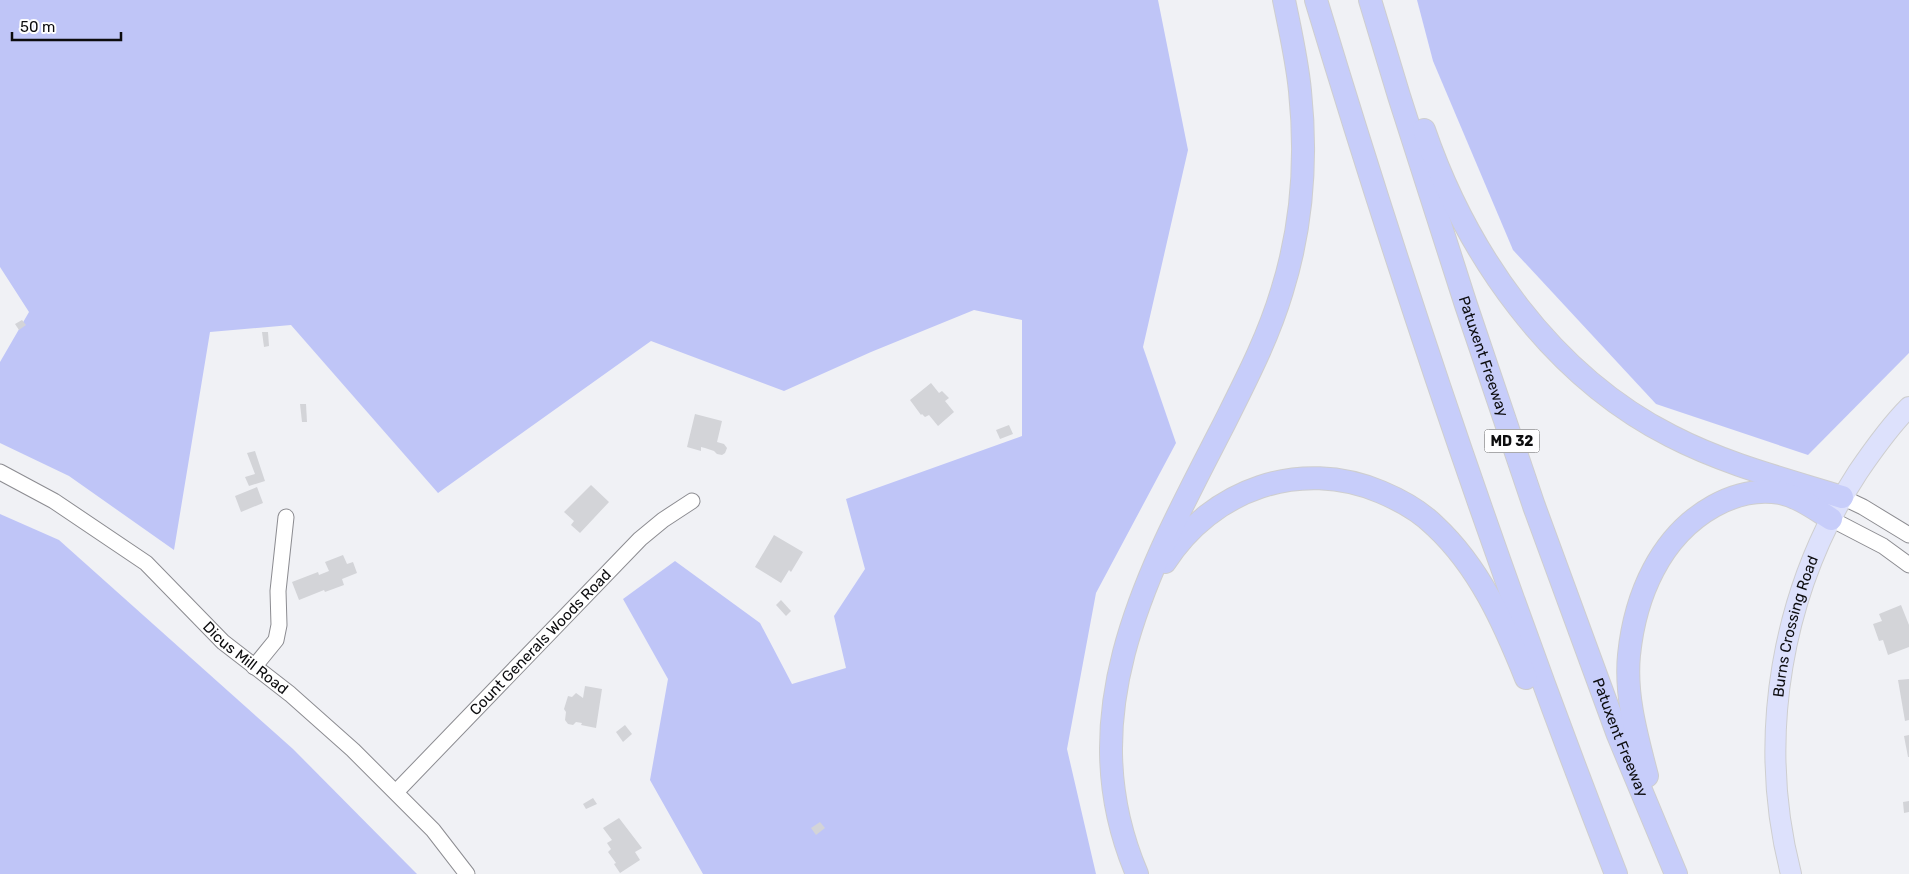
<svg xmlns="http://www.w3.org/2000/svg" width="1909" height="874" viewBox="0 0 1909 874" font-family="Rubik,sans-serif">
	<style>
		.green { fill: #bfc5f7 }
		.building { fill: #d3d4d8 }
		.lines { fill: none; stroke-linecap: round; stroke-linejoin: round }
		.minor-casing { stroke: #8c8c91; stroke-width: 17 }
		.major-casing { stroke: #cececf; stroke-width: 22 }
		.highway-casing { stroke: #cececf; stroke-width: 24 }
		.minor { stroke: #fff; stroke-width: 15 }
		.major { stroke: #dde1fc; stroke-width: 20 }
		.highway { stroke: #c7cdfa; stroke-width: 22 }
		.labels { text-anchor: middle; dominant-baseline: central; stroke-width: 4; stroke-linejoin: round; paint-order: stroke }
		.shield { fill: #fefeff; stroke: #555556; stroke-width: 1 }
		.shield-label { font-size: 14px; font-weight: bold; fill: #0c0c0e }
		.street-label { font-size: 15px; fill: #0c0c0e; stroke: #fefeff }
	</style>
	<rect width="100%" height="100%" fill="#f0f1f5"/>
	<g class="green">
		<path d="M0,0h1158l30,150 -45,197 33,96 -80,150 -29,156 29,125h-393l-53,-94 18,-101 -45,-80 52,-38 85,62 32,61 54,-16 -12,-52 31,-47 -19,-70 176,-63v-116l-48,-10 -103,42 -87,39 -133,-50 -213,152 -147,-168 -81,7 -36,218 -105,-74 -69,-33v-81l29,-50 -29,-45z"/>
		<path d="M1417,0h492v353l-101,102 -152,-51 -143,-154 -80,-189z"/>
		<path d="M0,514l59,26 234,209 124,125h-417z"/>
	</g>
	<g class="building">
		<path d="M22,320l4,5 -7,5 -4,-6z"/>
		<path d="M262,332h6l1,14 -5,1z"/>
		<path d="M931,383l8,10 3,-2 7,7 -4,3 9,11 -16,14 -9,-11 -4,2 -3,-3 -1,1 -11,-15z"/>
		<path d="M300,404h6l1,18h-5z"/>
		<path d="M695,414l27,7 -5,21 7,2 3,4 -2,5 -3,2 -5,-1 -3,-3 -9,-3 -4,-1v4l-14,-4z"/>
		<path d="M1009,425l4,9 -13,5 -4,-9z"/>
		<path d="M255,451l10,30 -16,5 -4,-9 10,-3 -8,-21z"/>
		<path d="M591,485l18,17 -29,31 -9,-8 3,-4 -10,-9z"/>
		<path d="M257,487l6,16 -22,9 -6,-16z"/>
		<path d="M774,535l29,17 -12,20 -2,-2 -8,13 -26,-16z"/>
		<path d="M343,555l4,9 6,-2 4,11 -15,6 2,6 -19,7 -1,-2 -25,10 -7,-18 26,-10 1,3 10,-4 -4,-9z"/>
		<path d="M781,600l10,11 -5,5 -10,-11z"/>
		<path d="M1901,605l8,20v22l-21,8 -5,-15 -4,1 -6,-17 9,-3 -3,-7z"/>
		<path d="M1909,679v41l-4,1 -7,-41z"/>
		<path d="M585,686l17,3 -6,39 -15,-3 1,-2 -6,-1 -3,3 -5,-1 -3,-4 1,-8 -2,-3 4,-13 4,1 4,-4 7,5z"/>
		<path d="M625,725l7,9 -9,8 -7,-10z"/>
		<path d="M1909,735v22h-1l-4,-21z"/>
		<path d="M593,798l4,6 -11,5 -3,-5z"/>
		<path d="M1909,801v11l-5,1 -1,-11z"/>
		<path d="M619,818l23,30 -7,4 5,8 -20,13 -6,-9 2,-1 -8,-11 3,-3 -4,-6 5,-3 -9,-12z"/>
		<path d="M820,822l5,6 -9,7 -5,-7z"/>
	</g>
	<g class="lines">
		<defs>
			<g id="minor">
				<path id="s1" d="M0,472l54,29 92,62 77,79 67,52 63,56 80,80 34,44"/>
				<path d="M1842,497l21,10 46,28"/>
				<path d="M1831,519l52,27 26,19"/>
				<path d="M254,667l22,-27 3,-15 -1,-34 8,-74"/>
				<path id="s2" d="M396,792l244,-253 23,-19 29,-19"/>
			</g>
			<g id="major">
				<path id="s3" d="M1791,874c-35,-136 -10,-284 67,-402 15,-22 32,-46 51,-65"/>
			</g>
			<g id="highway">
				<path d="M1316,0c89,295 188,587 300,874"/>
				<path id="s4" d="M1370,0l29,96 67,209 68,201 84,229 58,139"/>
				<path d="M1424,130c43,125 127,245 247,306 54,28 113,43 171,61"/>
				<path d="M1165,562c47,-73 135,-104 216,-70 19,8 39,19 54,34 44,41 69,97 91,152"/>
				<path d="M1647,776c-10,-39 -22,-80 -18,-121 6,-59 31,-119 85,-149 20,-11 43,-17 66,-13 19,4 35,16 51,26"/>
				<path d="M1137,874c-69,-162 13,-306 86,-448 22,-44 45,-88 59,-135 20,-64 25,-133 18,-200 -3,-31 -10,-61 -16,-91"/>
			</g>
		</defs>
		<use href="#minor" class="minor-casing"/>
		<use href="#major" class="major-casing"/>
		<use href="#highway" class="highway-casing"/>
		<use href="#minor" class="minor"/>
		<use href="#major" class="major"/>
		<use href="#highway" class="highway"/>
	</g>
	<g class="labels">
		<rect class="shield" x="1484.5" y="429.5" width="55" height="23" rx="4"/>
		<g class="shield-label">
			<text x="1512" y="441">MD 32</text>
		</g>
		<g class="street-label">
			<text stroke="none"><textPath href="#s4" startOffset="374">Patuxent Freeway</textPath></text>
			<text stroke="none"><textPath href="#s3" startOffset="251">Burns Crossing Road</textPath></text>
			<text stroke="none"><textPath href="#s2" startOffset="208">Count Generals Woods Road</textPath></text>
			<text stroke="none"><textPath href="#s1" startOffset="310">Dicus Mill Road</textPath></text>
			<text stroke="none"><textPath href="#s4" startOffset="779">Patuxent Freeway</textPath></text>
		</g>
	</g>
	<path d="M12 32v8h109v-8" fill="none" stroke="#0c0c0e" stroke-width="2.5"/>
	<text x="20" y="32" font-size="15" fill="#0c0c0e" stroke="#fefeff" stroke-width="4" paint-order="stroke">50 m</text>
</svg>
